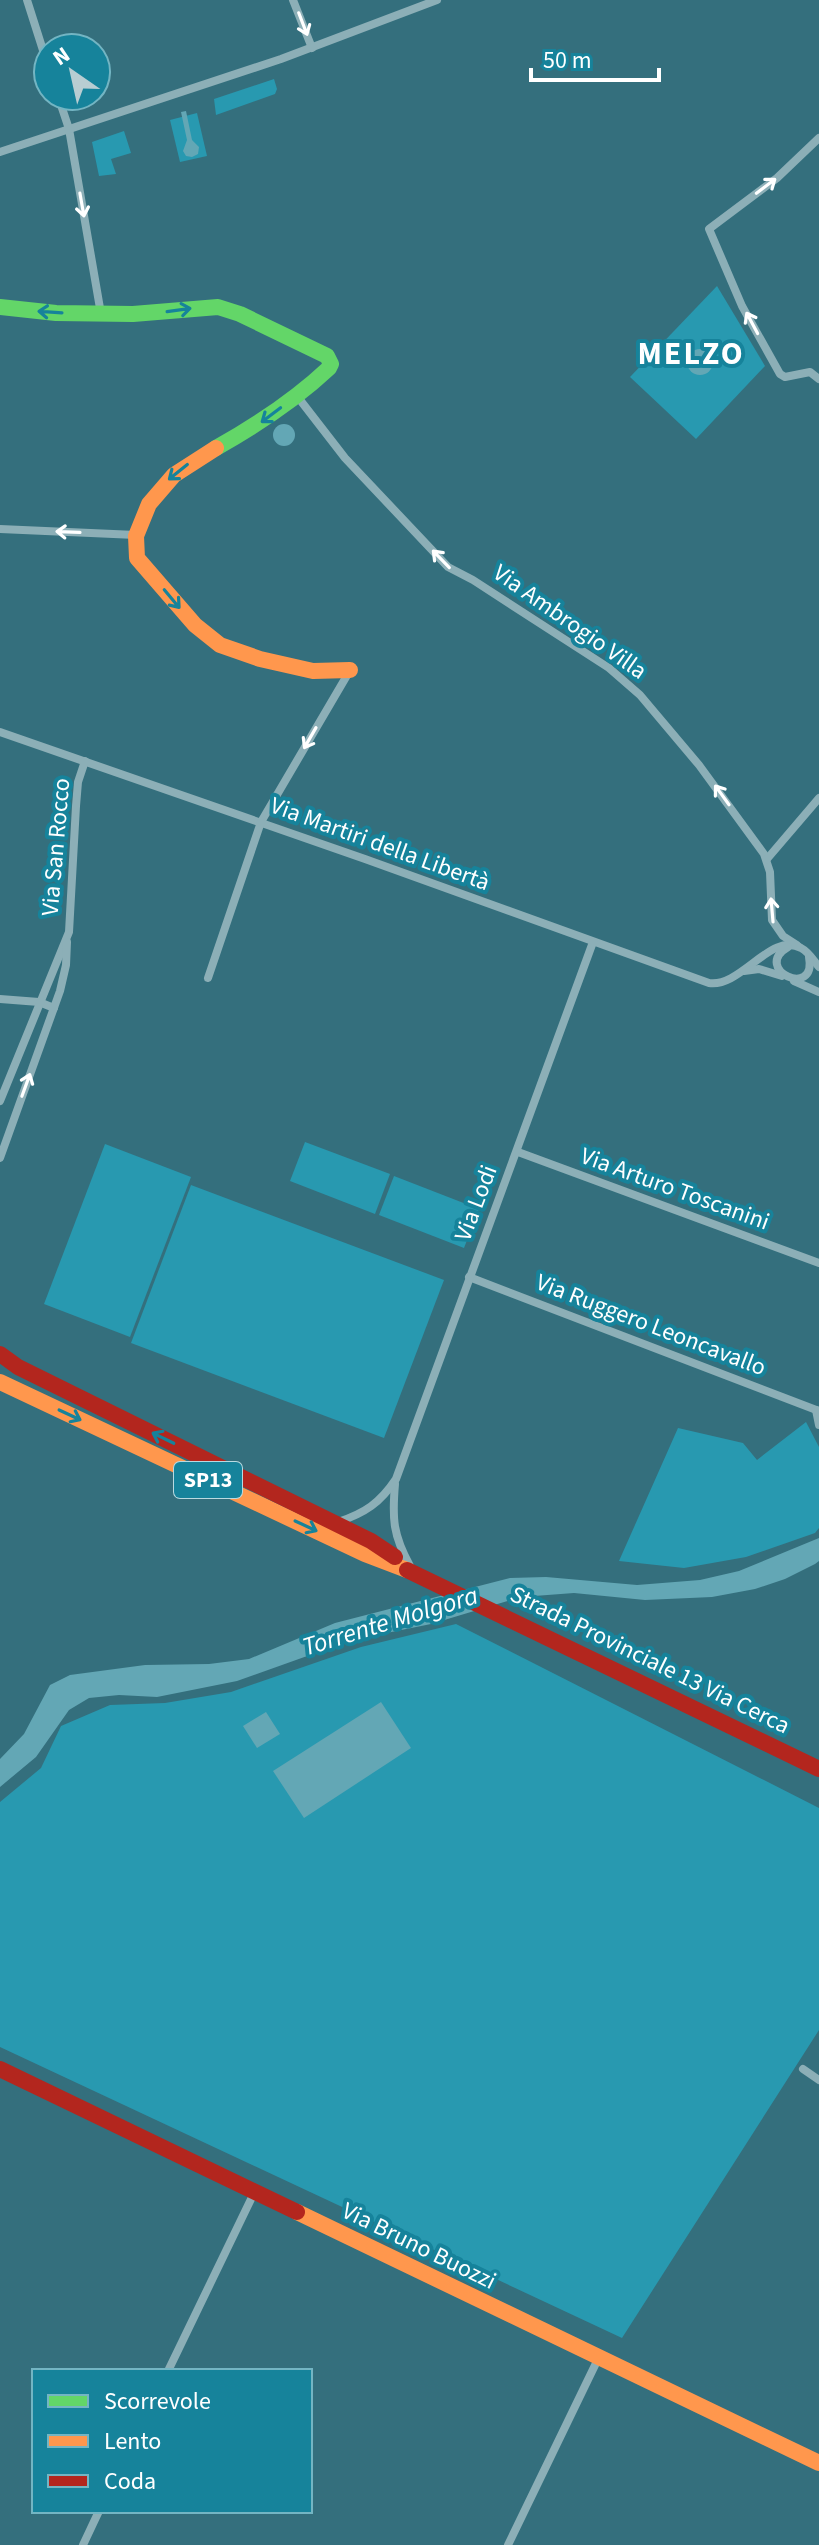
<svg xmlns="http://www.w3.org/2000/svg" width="819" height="2545" viewBox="0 0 819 2545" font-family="'Source Sans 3',sans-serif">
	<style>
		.green { fill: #2899b0 }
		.water { fill: #63a7b5 }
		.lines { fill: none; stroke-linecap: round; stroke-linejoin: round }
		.street { stroke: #8cafb7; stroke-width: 8 }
		.fast { stroke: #63d668; stroke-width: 16 }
		.slow { stroke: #ff974d; stroke-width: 16 }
		.jam { stroke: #b3261e; stroke-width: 16 }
		.oneway { stroke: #fff }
		.oneway2 { stroke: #16839b }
		.labels { text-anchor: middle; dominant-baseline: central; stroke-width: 8; stroke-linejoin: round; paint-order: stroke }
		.shield { fill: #16839b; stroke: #b9dae1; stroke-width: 2 }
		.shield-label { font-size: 22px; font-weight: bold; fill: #fff }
		.street-label { font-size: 24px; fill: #fff; stroke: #16839b }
		.water-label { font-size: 26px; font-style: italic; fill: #fff; stroke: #16839b }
		.district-label { font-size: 32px; font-weight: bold; letter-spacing: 2px; fill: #fff; stroke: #16839b }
	</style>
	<rect width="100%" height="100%" fill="#346f7d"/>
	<g class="green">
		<path d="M274,79l3,10 -2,5 -59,21 -2,-16z"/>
		<path d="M197,113l10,43 -27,6 -10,-42z"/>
		<path d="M124,131l7,22 -20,6 5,15 -17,2 -7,-34z"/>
		<path d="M717,286l48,80 -69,73 -66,-62z"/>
		<path d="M305,1142l85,32 -15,40 -85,-33z"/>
		<path d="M105,1144l86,33 -61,160 -86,-33z"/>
		<path d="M394,1176l85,33 -15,39 -85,-33z"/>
		<path d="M191,1185l253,95 -60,158 -253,-95z"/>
		<path d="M806,1422l13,25v81l-4,5 -69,24 -62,11 -65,-7 59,-133 65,15 14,17z"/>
		<path d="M456,1624l363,184v222l-197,308 -622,-291v-245l41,-34 20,-42 49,-21 55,-2 66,-11 130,-45z"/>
	</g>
	<g class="water">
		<path d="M186,111l6,29 7,7 -1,7 -6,3 -6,-1 -3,-5 4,-11 -6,-28z"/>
		<circle cx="700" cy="362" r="13"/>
		<circle cx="284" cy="435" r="11"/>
		<path d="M819,1538v23l-4,3 -30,15 -30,10 -43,8 -67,3 -71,-7 -53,4 -90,27 -79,16 -115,41 -80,16 -38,-2 -30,3 -20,12 -33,47 -36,30v-28l24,-25 26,-49 20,-10 75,-10 64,-1 40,-5 86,-36 175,-45 36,-1 91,8 63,-5 39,-9z"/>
		<path d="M381,1702l30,46 -107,70 -31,-47z"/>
		<path d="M266,1712l14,22 -23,14 -14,-22z"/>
	</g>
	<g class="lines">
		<g class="street">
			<path d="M27,0l21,66"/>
			<path d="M293,0l19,48"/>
			<path d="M58,96l11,33 32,185"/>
			<path d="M819,138l-42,40 -68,51 33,77 38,68 5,3 25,-5 9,7"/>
			<path d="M0,152l281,-93 156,-59"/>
			<path d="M297,396l48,62 103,109 25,13 136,88 31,27 59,70 65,89 6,18 2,48 11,16 14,9"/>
			<path d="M0,529l136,6"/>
			<path d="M0,732l365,127 344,124c32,5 62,-52 92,-35 8,4 13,13 18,19"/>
			<path d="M767,859l52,-61"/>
			<path d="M788,947c-37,22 29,53 21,10"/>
			<path d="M744,971l15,-2 23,7"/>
			<path d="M208,978l53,-156 88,-150"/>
			<path d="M794,981l25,11"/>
			<path d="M0,999l39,3 15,6"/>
			<path d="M0,1101l69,-169 7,-126 2,-24 7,-21"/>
			<path d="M518,1152l301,111"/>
			<path d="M0,1158l60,-167 6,-26 1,-23"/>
			<path d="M469,1277l350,134"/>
			<path d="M816,1410l3,15"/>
			<path d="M395,1484c-3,35 -2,51 15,82"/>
			<path d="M338,1522c27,-9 42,-19 58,-43l197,-537"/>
			<path d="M803,2069l16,11"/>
			<path d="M168,2371l86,-178"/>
			<path d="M83,2545l16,-34"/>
			<path d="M508,2545l90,-186"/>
		</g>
		<path class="fast" d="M0,307l56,6 77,1 85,-7 22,7 87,42 4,8 -2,4c-34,32 -72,57 -113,80"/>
		<g class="slow">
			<path d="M216,448l-42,27 -25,29 -13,32 1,22 58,67 25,20 40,14 53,12 37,-1"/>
			<path d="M0,1382l365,172 42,16"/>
			<path d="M297,2212l522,251"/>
		</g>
		<g class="jam">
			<path d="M0,1354l18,13 353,174 24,16"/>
			<path d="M407,1570l412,199"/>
			<path d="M0,2069l297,143"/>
		</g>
	</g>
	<defs><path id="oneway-shaft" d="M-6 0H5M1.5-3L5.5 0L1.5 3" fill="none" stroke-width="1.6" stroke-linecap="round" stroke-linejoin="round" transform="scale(2)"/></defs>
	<g class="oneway">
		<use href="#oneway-shaft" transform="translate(303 24) rotate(69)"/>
		<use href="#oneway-shaft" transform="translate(766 186) rotate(-37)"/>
		<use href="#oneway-shaft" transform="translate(82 205) rotate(80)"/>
		<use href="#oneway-shaft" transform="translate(752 323) rotate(-118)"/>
		<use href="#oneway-shaft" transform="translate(68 532) rotate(-178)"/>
		<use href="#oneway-shaft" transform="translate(441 559) rotate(-134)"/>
		<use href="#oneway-shaft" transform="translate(310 738) rotate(120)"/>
		<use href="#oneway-shaft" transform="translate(722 795) rotate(-126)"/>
		<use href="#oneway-shaft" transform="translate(772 910) rotate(-95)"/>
		<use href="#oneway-shaft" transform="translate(26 1085) rotate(-70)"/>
	</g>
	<g class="oneway2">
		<use href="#oneway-shaft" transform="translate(179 310) rotate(-8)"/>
		<use href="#oneway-shaft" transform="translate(50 312) rotate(-176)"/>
		<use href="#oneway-shaft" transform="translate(271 415) rotate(143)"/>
		<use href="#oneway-shaft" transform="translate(178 472) rotate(141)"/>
		<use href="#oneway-shaft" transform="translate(172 599) rotate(50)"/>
		<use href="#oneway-shaft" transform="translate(70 1415) rotate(25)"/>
		<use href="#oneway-shaft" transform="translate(163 1438) rotate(-154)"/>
		<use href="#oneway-shaft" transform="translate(306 1526) rotate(25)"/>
	</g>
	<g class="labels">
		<rect class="shield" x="174" y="1462" width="68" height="36" rx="6"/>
		<g class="shield-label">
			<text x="208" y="1480">SP13</text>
		</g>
		<g class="street-label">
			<text transform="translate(570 622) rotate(35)">Via Ambrogio Villa</text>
			<text transform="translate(380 844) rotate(20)">Via Martiri della Libertà</text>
			<text transform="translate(56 847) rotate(-85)">Via San Rocco</text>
			<text transform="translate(675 1189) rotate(20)">Via Arturo Toscanini</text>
			<text transform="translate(476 1203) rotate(-69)">Via Lodi</text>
			<text transform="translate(651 1325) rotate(21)">Via Ruggero Leoncavallo</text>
			<text transform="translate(650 1660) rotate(26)">Strada Provinciale 13 Via Cerca</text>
			<text transform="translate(419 2246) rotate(26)">Via Bruno Buozzi</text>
		</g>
		<g class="water-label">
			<text transform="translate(390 1621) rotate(-17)">Torrente Molgora</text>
		</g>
		<g class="district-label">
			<text x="691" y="354">MELZO</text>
		</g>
	</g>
	<rect x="32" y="2369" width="280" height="144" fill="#16839b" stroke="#73b5c3" stroke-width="2"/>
	<rect x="48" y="2395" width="40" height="12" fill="#63d668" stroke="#73b5c3" stroke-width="2"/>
	<text x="104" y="2409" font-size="24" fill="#ffffff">Scorrevole</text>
	<rect x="48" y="2435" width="40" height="12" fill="#ff974d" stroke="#73b5c3" stroke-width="2"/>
	<text x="104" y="2449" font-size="24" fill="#ffffff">Lento</text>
	<rect x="48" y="2475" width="40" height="12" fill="#b3261e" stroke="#73b5c3" stroke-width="2"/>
	<text x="104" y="2489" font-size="24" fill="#ffffff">Coda</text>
	<g transform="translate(72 72) rotate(326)"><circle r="38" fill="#16839b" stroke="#73b5c3" stroke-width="2"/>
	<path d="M0-6L14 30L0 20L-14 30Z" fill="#b8cdd2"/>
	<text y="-12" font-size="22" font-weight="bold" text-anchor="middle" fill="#ffffff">N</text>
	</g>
	<path d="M531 68v12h128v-12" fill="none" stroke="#ffffff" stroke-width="4"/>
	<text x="543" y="68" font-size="24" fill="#ffffff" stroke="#16839b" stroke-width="6" paint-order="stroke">50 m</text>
</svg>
